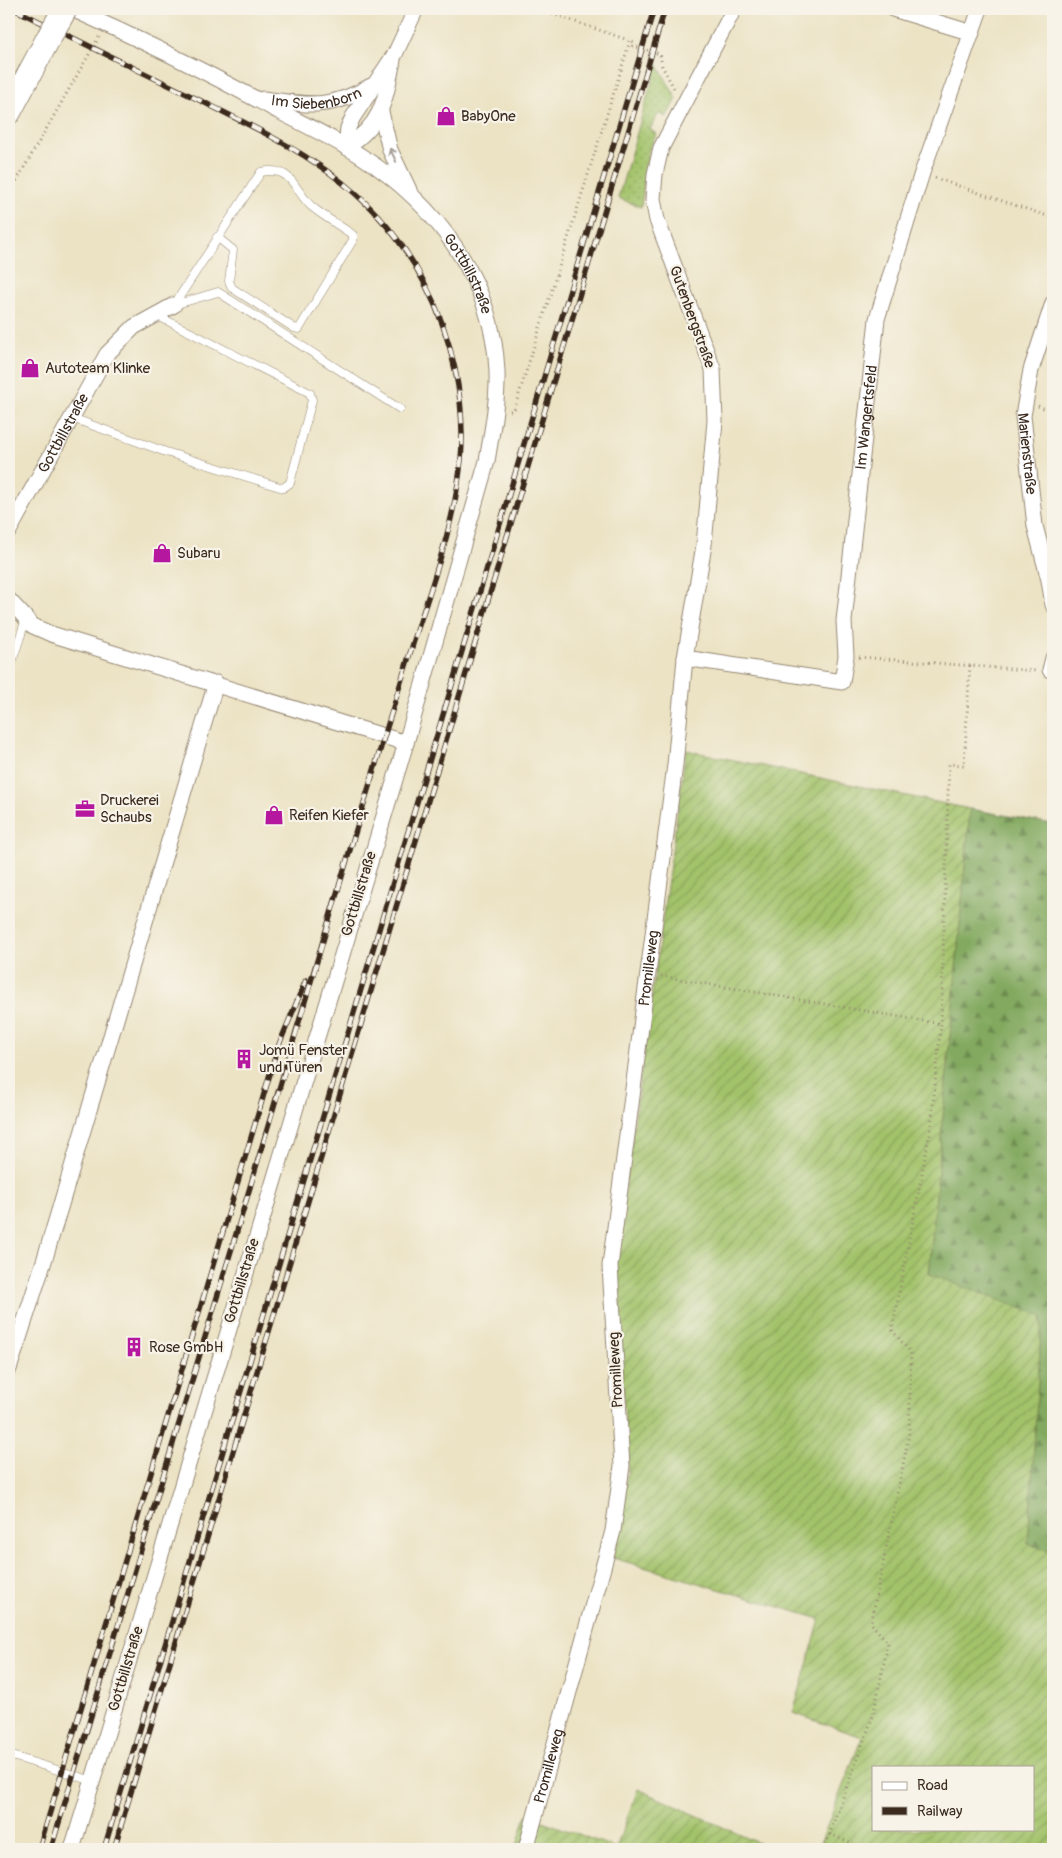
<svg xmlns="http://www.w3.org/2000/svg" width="1062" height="1858" viewBox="0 0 1062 1858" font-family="Pangolin,sans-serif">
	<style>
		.grass { fill: url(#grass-dots); stroke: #6f7644 }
		.forest { fill: url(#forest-firs); stroke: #5e6a3e }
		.garden { fill: url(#garden-furrows); stroke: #6f7644; fill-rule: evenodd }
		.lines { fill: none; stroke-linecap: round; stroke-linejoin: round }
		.lane-casing { stroke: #948672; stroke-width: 9 }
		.street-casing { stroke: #948672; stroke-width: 17 }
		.primary-casing { stroke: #948672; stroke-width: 26 }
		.path { stroke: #948672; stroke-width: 3; stroke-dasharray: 1 4; stroke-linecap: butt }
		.lane { stroke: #fff; stroke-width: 8 }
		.street { stroke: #fff; stroke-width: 15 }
		.primary { stroke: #fff; stroke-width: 24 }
		.rail-casing { stroke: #3b2a1e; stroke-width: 5.5 }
		.rail { stroke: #f7f3e8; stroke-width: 4; stroke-dasharray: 11; stroke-linecap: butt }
		.primary-bridge-casing { stroke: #948672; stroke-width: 26; stroke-linecap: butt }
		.primary-bridge { stroke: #fff; stroke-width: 24 }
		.oneway { stroke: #a79f9a }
		.labels { text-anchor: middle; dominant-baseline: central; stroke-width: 4.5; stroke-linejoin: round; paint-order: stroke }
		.street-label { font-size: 15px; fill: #3b2a1e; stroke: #f7f3e8 }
		.poi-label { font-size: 15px; fill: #3b2a1e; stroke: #f7f3e8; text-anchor: start }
	</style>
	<defs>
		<pattern id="grass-dots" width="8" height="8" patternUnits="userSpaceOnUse" patternTransform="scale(1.25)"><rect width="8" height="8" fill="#a3c36b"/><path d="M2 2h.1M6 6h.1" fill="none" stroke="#869f57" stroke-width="1.8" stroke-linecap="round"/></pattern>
		<pattern id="forest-firs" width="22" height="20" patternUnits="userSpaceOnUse" patternTransform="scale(1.25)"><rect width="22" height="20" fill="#82a95f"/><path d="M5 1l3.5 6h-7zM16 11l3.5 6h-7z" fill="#6c8a4e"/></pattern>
		<pattern id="garden-furrows" width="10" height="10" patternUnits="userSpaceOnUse" patternTransform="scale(1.25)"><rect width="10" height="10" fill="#a3c36b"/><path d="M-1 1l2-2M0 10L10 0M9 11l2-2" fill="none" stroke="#869f57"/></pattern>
	</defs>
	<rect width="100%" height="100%" fill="#f7f3e8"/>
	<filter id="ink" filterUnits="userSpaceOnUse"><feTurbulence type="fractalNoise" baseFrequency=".02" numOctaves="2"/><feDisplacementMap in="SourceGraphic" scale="10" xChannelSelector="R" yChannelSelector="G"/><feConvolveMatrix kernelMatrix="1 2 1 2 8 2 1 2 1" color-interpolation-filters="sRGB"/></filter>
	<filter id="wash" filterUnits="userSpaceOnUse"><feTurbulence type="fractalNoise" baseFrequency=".0096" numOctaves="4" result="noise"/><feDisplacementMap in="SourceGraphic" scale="20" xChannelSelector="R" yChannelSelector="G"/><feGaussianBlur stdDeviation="1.12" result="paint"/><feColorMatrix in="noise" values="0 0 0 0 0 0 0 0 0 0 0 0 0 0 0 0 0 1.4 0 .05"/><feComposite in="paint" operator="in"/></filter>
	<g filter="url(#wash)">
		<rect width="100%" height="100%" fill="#ece3c5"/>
		<path class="grass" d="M657,64l20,35 -11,18 -7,-4 -9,16 6,5 -8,19 -7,54 -23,-9z"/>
		<path class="forest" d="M970,809l83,15v728l-25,-8 14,-227 -113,-42z"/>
		<g class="garden">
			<path d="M686,750l284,59 -41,465 113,42 -14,228 25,8v297h-235l44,-112 -69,-24 27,-94 -207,-61 15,-88 -13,-211zM873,1767h160v62h-160z"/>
			<path d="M638,1789l134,60h-256l10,-34 90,33z"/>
		</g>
	</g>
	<g filter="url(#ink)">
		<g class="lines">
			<defs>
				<g id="lane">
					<path d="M174,305l87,-133c32,-6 32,17 50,34 13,11 28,19 42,29v5l-54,89 -5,-1 -62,-40 -3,-7 4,-31 -16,-13"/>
					<path d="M174,305l44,-13 182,117"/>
					<path d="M72,418l94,34 117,36 7,-5 22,-83 -2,-7 -154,-78"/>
					<path d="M9,671l17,-52"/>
					<path d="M9,1755l84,26"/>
				</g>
				<g id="street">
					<path id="s1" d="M72,9c70,31 139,65 206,102 28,14 57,28 83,45 75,48 132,124 136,215 1,30 -5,60 -10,90l-81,282 -334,1106"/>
					<path d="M893,9l79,24"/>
					<path id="s2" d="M263,99c46,6 66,11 108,-13"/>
					<path d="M381,112l9,38 19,40"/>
					<path d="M346,147l2,-19 5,-11 42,-63 21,-45"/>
					<path d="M346,147c37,-23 39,-47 47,-87"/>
					<path id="s3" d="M1053,303l-22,67 -8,46 12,110 14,54 4,25"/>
					<path id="s4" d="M9,531l98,-177 27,-27 40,-22"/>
					<path d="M9,600l24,26 18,8 355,109"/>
					<path id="s5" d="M685,658l157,24 4,-26 -2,-35 33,-302 45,-146 58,-164"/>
					<path d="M1050,670l3,-12"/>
					<path d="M9,1369l36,-111 171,-575"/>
					<path id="s6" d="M526,1849l87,-318 9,-65 -12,-200 65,-501 10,-107 19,-113 11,-124 -2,-52 -56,-149 -4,-21 2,-25 6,-26 73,-139"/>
				</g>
				<path id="primary" d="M9,112l40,-75"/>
			</defs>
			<use href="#lane" class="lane-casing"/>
			<use href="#street" class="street-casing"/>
			<use href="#primary" class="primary-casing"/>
			<g class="path">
				<path d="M538,9l96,33 -1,4 27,8 2,12 13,24"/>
				<path d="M935,178l118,40"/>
				<path d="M9,194l90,-157"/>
				<path d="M1038,406l15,6"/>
				<path d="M510,411l4,-1 116,-369"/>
				<path d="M859,657l178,14"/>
				<path d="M661,976l280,48"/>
				<path d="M830,1834l34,15"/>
				<path d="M541,1843l21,6"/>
				<path d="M824,1849l49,-133 15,-73 -17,-20 38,-188 2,-82 -19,-23 39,-204 10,-102 8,-260 15,1 6,-100"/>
			</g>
			<use href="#lane" class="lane"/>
			<use href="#street" class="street"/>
			<use href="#primary" class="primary"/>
			<defs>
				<g id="rail">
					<path d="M14,9c57,28 115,57 173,85 99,49 185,86 238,190 27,52 41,117 36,176 -6,64 -30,126 -49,187 -24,75 -46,150 -69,226 -95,326 -195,651 -292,976"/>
					<path d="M39,1849l239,-802 28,-67"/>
					<path d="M104,1849l550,-1840"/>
					<path d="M114,1849l551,-1840"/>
				</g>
			</defs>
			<use href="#rail" class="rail-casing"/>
			<use href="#rail" class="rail"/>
			<defs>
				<path id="primary-bridge" d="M49,37l16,-28"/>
			</defs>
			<use href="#primary-bridge" class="primary-bridge-casing"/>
			<use href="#primary-bridge" class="primary-bridge"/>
		</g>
		<defs><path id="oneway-shaft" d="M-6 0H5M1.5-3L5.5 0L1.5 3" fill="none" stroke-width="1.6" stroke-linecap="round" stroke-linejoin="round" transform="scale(1.25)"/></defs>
		<use class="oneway" href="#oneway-shaft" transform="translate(393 155) rotate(-115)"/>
	</g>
	<defs>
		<symbol id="shop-bare" viewBox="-9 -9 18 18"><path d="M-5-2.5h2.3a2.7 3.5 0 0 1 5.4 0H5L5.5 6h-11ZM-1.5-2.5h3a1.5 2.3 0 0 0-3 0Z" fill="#b5179e" stroke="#f7f3e8" stroke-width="2.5" paint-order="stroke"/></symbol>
		<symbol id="office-bare" viewBox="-9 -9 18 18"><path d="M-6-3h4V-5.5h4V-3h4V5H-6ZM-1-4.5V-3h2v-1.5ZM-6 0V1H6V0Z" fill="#b5179e" stroke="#f7f3e8" stroke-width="2.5" paint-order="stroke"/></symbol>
		<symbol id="building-bare" viewBox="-9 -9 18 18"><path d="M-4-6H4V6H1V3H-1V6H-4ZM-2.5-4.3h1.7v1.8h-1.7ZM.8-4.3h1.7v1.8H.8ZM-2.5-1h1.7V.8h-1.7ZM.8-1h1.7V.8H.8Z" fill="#b5179e" stroke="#f7f3e8" stroke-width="2.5" paint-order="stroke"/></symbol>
	</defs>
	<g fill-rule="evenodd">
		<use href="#shop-bare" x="432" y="102" width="28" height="28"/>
		<use href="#shop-bare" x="16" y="354" width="28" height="28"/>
		<use href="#shop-bare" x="148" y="539" width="28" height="28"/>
		<use href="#office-bare" x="71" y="795" width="28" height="28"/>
		<use href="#shop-bare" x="260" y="801" width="28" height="28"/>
		<use href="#building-bare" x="230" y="1045" width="28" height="28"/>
		<use href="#building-bare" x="120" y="1333" width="28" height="28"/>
	</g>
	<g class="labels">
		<g class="street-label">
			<text stroke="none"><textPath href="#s2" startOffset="54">Im Siebenborn</textPath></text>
			<text stroke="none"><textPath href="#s1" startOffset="486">Gottbillstraße</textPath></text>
			<text transform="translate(692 317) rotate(70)">Gutenbergstraße</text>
			<text stroke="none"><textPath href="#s5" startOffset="425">Im Wangertsfeld</textPath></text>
			<text stroke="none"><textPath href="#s4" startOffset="112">Gottbillstraße</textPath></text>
			<text stroke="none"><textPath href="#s3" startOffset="155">Marienstraße</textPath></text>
			<text transform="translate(359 894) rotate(-73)">Gottbillstraße</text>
			<text stroke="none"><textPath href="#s6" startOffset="896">Promilleweg</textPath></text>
			<text transform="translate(242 1281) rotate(-73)">Gottbillstraße</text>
			<text transform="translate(616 1370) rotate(-93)">Promilleweg</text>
			<text transform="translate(126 1669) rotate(-73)">Gottbillstraße</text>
			<text stroke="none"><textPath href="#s6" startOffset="86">Promilleweg</textPath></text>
		</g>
		<g class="poi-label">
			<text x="461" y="116">BabyOne</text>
			<text x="45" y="368">Autoteam Klinke</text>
			<text x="177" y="553">Subaru</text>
			<text x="100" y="800">Druckerei<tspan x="100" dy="17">Schaubs</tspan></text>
			<text x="289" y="815">Reifen Kiefer</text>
			<text x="259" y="1050">Jomü Fenster<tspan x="259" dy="17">und Türen</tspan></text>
			<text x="149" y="1347">Rose GmbH</text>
		</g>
	</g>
	<rect width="1062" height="1858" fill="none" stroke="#f7f3e8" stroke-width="30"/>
	<rect x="872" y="1766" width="162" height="65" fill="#f7f3e8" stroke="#aca397"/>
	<rect x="882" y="1782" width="25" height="8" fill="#ffffff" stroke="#aca397"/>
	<text x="917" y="1790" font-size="15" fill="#3b2a1e">Road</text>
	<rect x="882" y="1807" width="25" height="8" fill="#3b2a1e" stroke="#aca397"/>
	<text x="917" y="1816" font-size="15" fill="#3b2a1e">Railway</text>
</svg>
